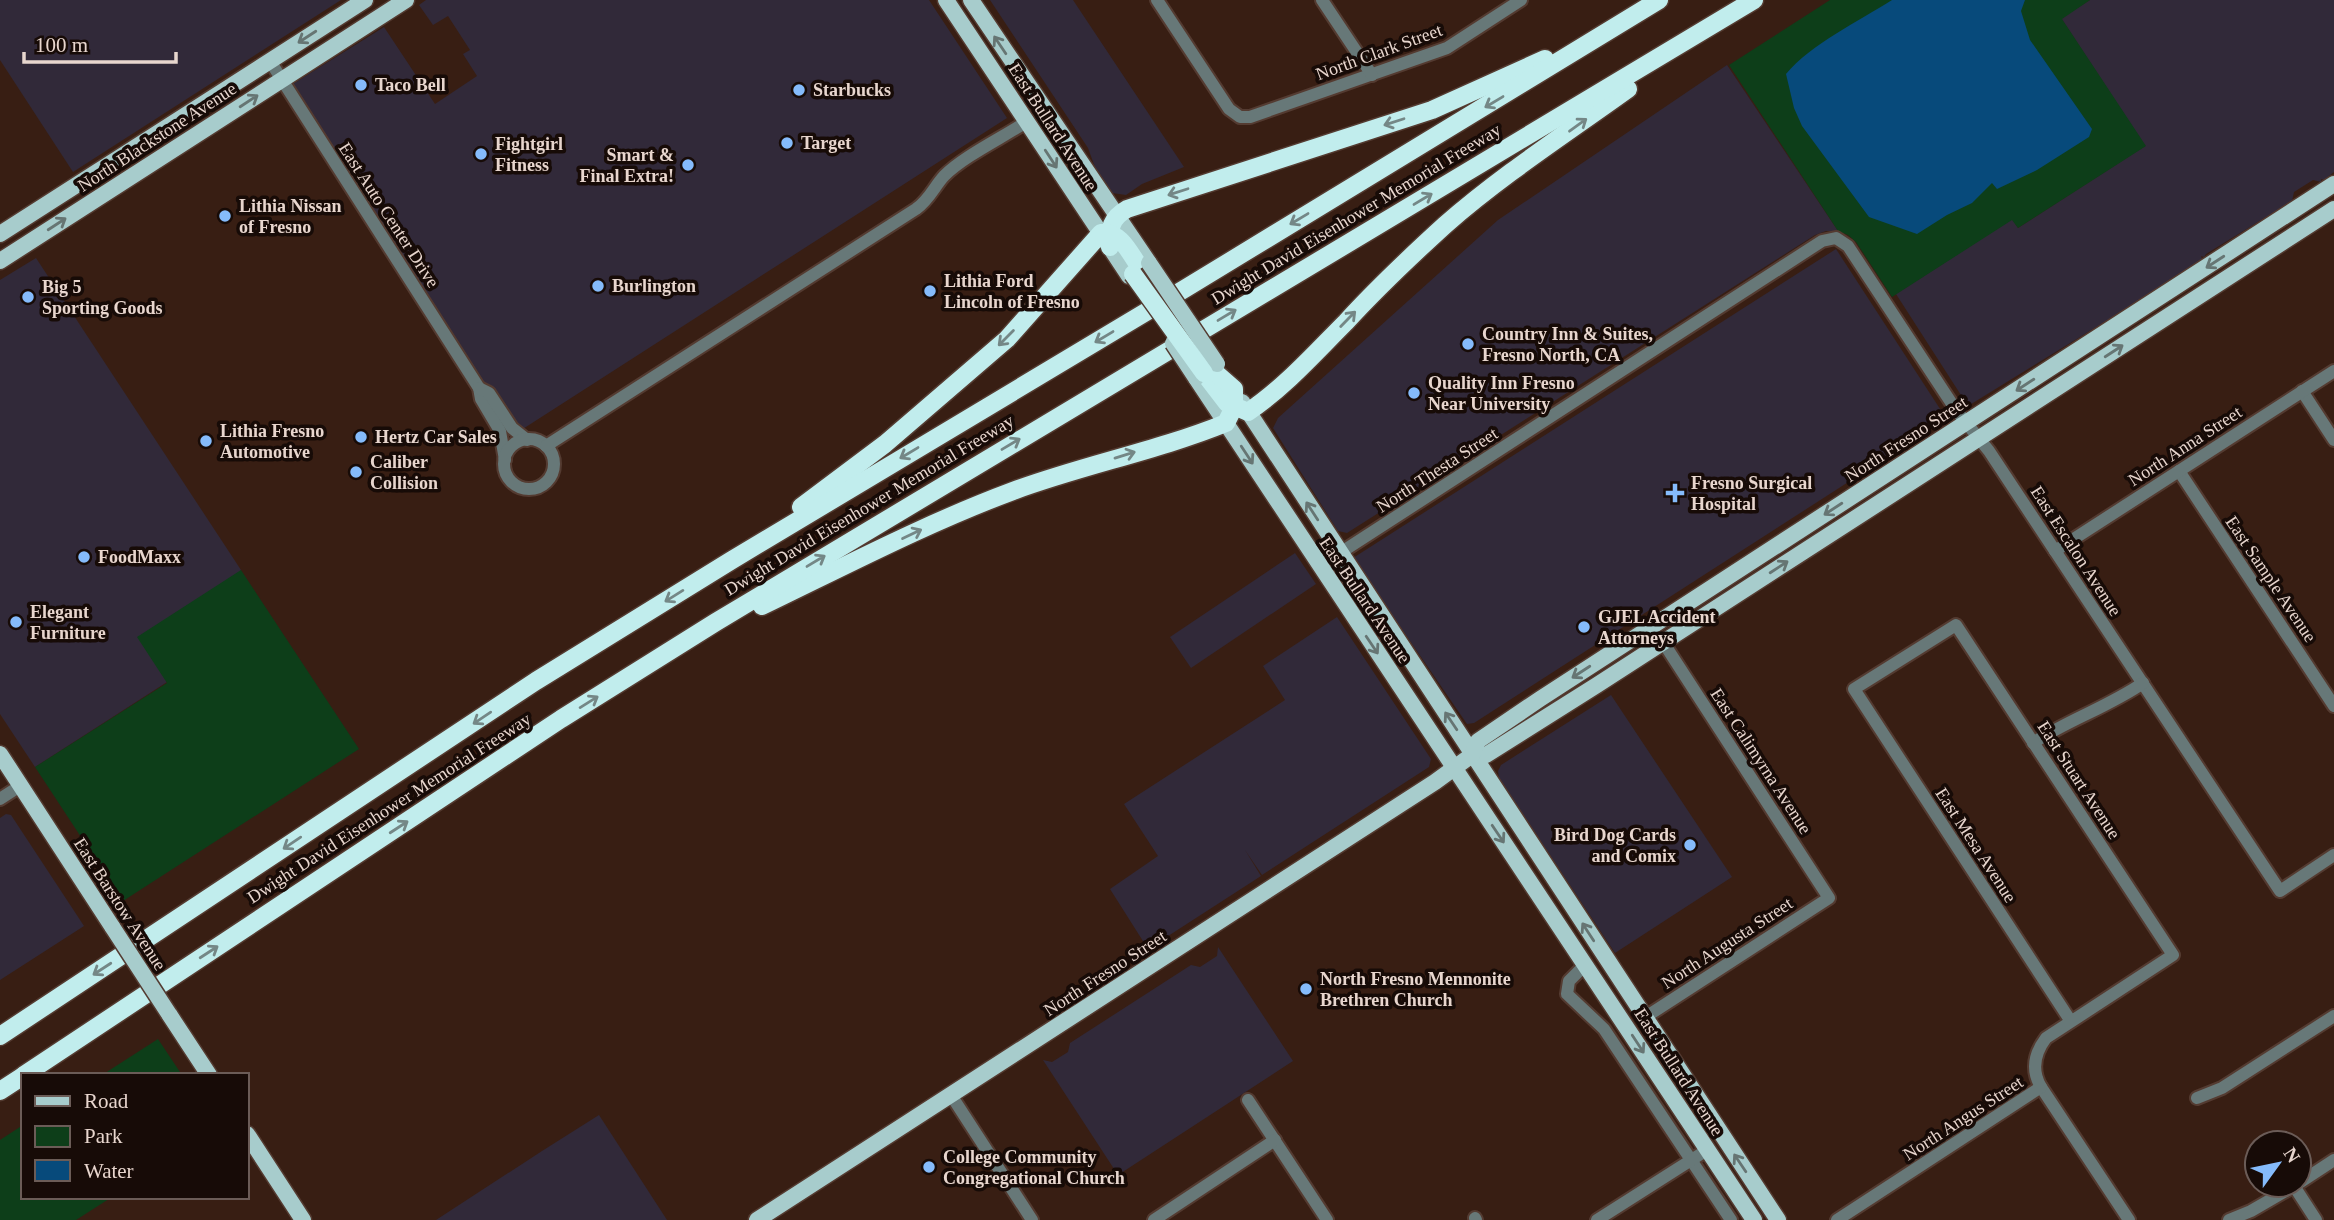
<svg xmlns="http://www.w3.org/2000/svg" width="2334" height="1220" viewBox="0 0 2334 1220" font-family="Georgia,serif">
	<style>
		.commercial { fill: #312939 }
		.green { fill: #0d3e19 }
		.water { fill: #074a7b }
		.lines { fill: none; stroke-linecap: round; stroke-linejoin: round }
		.minor-casing { stroke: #543b31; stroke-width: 16 }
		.major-casing { stroke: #543b31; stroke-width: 19 }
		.highway-casing { stroke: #543b31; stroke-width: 21 }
		.minor { stroke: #677878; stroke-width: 12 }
		.major { stroke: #a7cccc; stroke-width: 16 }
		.highway { stroke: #c1eded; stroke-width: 18 }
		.major-bridge-casing { stroke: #543b31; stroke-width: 19; stroke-linecap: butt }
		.highway-bridge-casing { stroke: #543b31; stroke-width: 21; stroke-linecap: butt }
		.major-bridge { stroke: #a7cccc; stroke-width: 16 }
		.highway-bridge { stroke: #c1eded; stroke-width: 18 }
		.oneway { stroke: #667573 }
		.oneway2 { stroke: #748786 }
		.poi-dot { fill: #85bbfb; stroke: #170b07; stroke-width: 2.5 }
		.labels { text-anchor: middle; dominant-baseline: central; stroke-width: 7; stroke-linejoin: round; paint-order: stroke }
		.street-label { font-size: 18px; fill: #e8d6ce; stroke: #170b07 }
		.poi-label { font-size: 18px; font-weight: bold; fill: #e8d6ce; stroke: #170b07; text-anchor: start }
	</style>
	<rect width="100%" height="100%" fill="#381e13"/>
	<g class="commercial">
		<path d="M0,0h341l-268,172 -73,-112z"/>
		<path d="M426,0h503l78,118 -492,316 -227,-347 96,-60 51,77 42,-28 -14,-22 7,-4 -22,-34 -15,9 -14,-20z"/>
		<path d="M990,0h83l111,167 -42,17 -16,11 -14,-2 -16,-23 -8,-22z"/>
		<path d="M2090,0h244v172l-10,8 -3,-1v3l-8,-2 -19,12 -2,9 -86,53 -2,3 -3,-1 1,3 -96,62 -138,85 -72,-112 116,-75 6,9 127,-82 -84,-128z"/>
		<path d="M1727,65l111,166h-12l-11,4 -468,298 -9,-2 -65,-103 5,-10 220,-198z"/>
		<path d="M1836,249l108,166 -4,8 -466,300 -7,1 -114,-166z"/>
		<path d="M36,258l205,312 -74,112 -132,85 -35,-53v-434z"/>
		<path d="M1295,553l21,31 -125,84 -21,-31z"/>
		<path d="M1337,617l94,142 -2,8 -167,108 -17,-25 16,26 -113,73 -38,-60 48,-33 -34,-52 161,-104 -22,-34z"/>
		<path d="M1611,695l121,182 -117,76 -116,-175 -1,-7 3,-6z"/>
		<path d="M6,814l5,1 73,111 -84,54v-162z"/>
		<path d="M1218,947l75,114 -175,114 -75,-115 9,2 16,-10 2,-9 121,-78 9,2 17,-11z"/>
		<path d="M599,1115l68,105h-231l106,-69z"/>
	</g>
	<g class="green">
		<path d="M1830,0h260l-28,19 84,127 -128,82 -6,-8 -120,77 -36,-55 -8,-7 -10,-4 -109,-166z"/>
		<path d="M241,570l118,179 -236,152 -88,-134 132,-84 -30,-46z"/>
		<path d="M158,1039l24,36h-80z"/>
		<path d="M23,1125v72h89l-36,23h-76v-80z"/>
	</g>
	<path class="water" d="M1892,0h133l-4,11 9,29 62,89 -3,8 -52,33 -40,19 -5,-6 -20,20 -25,12 -30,19 -48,-17 -67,-91 -8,-18 -8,-34c25,-30 73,-53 106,-74z"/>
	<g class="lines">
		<defs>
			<g id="minor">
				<path d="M1157,0l72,109 11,8h10l197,-69 74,-48"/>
				<path d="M1322,0l50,75"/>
				<path d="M270,61l209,327 2,11 19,32 5,29"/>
				<path d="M479,388l10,5 23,35 15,12"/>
				<path d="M2302,391l32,49"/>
				<circle cx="529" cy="464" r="25"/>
				<path d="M546,446l370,-237c13,-9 18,-22 28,-33 20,-20 58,-38 82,-54"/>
				<path d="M2179,471l155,235"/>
				<path d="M2055,551l279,-180"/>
				<path d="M1340,553l482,-312 14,-3 12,8 108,164 33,41 291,440 54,-36"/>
				<path d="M2033,743c35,-23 75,-36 110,-60"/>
				<path d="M0,799l20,-13"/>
				<path d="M1585,965l-16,16 -2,13 37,35 127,191"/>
				<path d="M1644,1018l185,-120 -166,-256"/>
				<path d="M2041,1087l88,133"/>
				<path d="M951,1095l81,125"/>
				<path d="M2197,1098l25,-10 112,-72"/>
				<path d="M1248,1100l79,120"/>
				<path d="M2299,1183l35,-23"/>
				<path d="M2294,1186l22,34"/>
				<path d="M1475,1218l1,2"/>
				<path d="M1154,1220l121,-80"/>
				<path d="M1597,1220l110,-70"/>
				<path d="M1837,1220l204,-133c-10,-17 -7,-33 5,-49l127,-83 -217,-330 -102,64 216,331"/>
				<path d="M2229,1220l22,-9 45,-26"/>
			</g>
			<g id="major">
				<path d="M946,0l183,276"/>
				<path d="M971,0l178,263"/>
				<path d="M0,234l365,-234"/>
				<path d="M0,261l406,-261"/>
				<path d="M1196,378l558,842"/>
				<path d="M1242,402l536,818"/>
				<path d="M0,754l113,174"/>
				<path d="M1472,755h14l111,-70 737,-476"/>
				<path d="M169,1014l40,61"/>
				<path d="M247,1134l56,86"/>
				<path d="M757,1220l678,-438 37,-27 6,-14 62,-42 794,-515"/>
			</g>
			<g id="highway">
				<path d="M1110,247c-1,-19 1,-29 17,-38l305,-99 113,-51"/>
				<path d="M1204,373l23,30 21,9c37,-25 67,-59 98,-90 31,-34 65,-66 99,-97 57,-50 122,-92 183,-136"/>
				<path d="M801,507l84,-63 122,-105 94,-106c20,-2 29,21 40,36"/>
				<path d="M762,606c83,-40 165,-83 251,-115 70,-26 144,-40 213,-68l8,-16v-18l-24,-21"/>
				<path d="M0,1036l536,-355 196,-121 454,-272 473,-288"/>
				<path d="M24,1075l537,-356 155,-97 1038,-622"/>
				<path d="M0,1091l23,-15"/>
			</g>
		</defs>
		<use href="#minor" class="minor-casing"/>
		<use href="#major" class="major-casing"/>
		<use href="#highway" class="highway-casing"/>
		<use href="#minor" class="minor"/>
		<use href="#major" class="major"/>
		<use href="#highway" class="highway"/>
		<defs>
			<g id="major-bridge">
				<path d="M1149,263l68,101"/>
				<path d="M1173,343l23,35"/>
				<path d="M113,928l56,86"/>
			</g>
			<path id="highway-bridge" d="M1133,274l71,99"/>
		</defs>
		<use href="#major-bridge" class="major-bridge-casing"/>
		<use href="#highway-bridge" class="highway-bridge-casing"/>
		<use href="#major-bridge" class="major-bridge"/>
		<use href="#highway-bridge" class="highway-bridge"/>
	</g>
	<defs><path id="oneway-shaft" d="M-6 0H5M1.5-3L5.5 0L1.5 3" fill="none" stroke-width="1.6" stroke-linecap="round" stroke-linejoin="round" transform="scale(1.75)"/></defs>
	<g class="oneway">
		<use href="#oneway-shaft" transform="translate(307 37) rotate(147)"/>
		<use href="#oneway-shaft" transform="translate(1000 45) rotate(-124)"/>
		<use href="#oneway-shaft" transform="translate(249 101) rotate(-33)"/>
		<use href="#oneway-shaft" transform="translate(1051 159) rotate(57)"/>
		<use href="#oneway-shaft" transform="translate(57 224) rotate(-33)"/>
		<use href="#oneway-shaft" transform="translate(2215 262) rotate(147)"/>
		<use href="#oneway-shaft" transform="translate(2114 351) rotate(-33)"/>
		<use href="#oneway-shaft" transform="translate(2025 385) rotate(147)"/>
		<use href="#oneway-shaft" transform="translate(1247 455) rotate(57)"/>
		<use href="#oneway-shaft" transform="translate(1833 509) rotate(147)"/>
		<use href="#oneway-shaft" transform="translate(1312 511) rotate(-123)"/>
		<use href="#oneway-shaft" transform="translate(1779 567) rotate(-33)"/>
		<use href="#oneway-shaft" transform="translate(1372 645) rotate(56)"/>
		<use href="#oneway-shaft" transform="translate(1581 672) rotate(147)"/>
		<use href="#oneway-shaft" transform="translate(1451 721) rotate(-124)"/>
		<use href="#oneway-shaft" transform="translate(1498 834) rotate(56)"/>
		<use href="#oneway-shaft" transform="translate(1588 932) rotate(-123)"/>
		<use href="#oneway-shaft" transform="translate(1638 1044) rotate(57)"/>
		<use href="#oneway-shaft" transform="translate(1740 1163) rotate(-124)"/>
	</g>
	<g class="oneway2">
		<use href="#oneway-shaft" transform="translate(1494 102) rotate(149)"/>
		<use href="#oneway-shaft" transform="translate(1394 122) rotate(162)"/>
		<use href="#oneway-shaft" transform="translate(1578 125) rotate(-36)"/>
		<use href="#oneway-shaft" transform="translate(1178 192) rotate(162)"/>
		<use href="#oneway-shaft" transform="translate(1423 199) rotate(-31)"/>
		<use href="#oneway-shaft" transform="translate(1299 219) rotate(149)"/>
		<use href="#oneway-shaft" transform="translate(1227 315) rotate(-31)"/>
		<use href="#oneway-shaft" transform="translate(1348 319) rotate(-46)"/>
		<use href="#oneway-shaft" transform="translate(1104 337) rotate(149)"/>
		<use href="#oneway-shaft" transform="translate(1006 338) rotate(135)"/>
		<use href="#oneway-shaft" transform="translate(1011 444) rotate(-31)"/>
		<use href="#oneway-shaft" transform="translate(909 453) rotate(149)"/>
		<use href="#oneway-shaft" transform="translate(1125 455) rotate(-17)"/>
		<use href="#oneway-shaft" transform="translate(912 534) rotate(-26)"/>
		<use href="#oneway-shaft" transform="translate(816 561) rotate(-31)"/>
		<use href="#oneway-shaft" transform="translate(674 596) rotate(148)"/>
		<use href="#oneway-shaft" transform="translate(589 702) rotate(-32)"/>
		<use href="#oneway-shaft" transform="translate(482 718) rotate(146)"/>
		<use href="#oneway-shaft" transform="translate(399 827) rotate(-33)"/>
		<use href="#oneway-shaft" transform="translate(292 843) rotate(146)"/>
		<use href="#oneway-shaft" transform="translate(209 952) rotate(-33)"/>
		<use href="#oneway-shaft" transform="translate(102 969) rotate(147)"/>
	</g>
	<g class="poi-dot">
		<circle cx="361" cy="85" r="7"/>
		<circle cx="799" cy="90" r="7"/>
		<circle cx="787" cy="143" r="7"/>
		<circle cx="481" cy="154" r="7"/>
		<circle cx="688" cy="165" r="7"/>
		<circle cx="225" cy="216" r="7"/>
		<circle cx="598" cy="286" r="7"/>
		<circle cx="930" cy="291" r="7"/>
		<circle cx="28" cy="297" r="7"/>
		<circle cx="1468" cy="344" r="7"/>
		<circle cx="1414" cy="393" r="7"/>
		<circle cx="361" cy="437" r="7"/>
		<circle cx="206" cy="441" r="7"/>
		<circle cx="356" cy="472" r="7"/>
		<path d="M1671.5 482.5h7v7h7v7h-7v7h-7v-7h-7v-7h7z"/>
		<circle cx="84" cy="557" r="7"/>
		<circle cx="16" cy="622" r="7"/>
		<circle cx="1584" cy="627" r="7"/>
		<circle cx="1690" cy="845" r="7"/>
		<circle cx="1306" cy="989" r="7"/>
		<circle cx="929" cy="1167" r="7"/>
	</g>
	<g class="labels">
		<g class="street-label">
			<text transform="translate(1379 52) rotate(-20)">North Clark Street</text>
			<text transform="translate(1053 127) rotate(57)">East Bullard Avenue</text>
			<text transform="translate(157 137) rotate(-33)">North Blackstone Avenue</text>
			<text transform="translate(1356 214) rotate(-31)">Dwight David Eisenhower Memorial Freeway</text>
			<text transform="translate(389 215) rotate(57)">East Auto Center Drive</text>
			<text transform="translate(1906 439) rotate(-33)">North Fresno Street</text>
			<text transform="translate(2185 446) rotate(-33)">North Anna Street</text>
			<text transform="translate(1437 470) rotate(-33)">North Thesta Street</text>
			<text transform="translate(869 505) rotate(-31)">Dwight David Eisenhower Memorial Freeway</text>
			<text transform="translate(2076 551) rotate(57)">East Escalon Avenue</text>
			<text transform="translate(2271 579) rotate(56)">East Sample Avenue</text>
			<text transform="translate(1365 600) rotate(56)">East Bullard Avenue</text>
			<text transform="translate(1761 761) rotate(57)">East Calimyrna Avenue</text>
			<text transform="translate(2079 780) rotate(57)">East Stuart Avenue</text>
			<text transform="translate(389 808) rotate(-33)">Dwight David Eisenhower Memorial Freeway</text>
			<text transform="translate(1976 845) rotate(57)">East Mesa Avenue</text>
			<text transform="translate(120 904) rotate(57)">East Barstow Avenue</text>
			<text transform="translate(1727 943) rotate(-33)">North Augusta Street</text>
			<text transform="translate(1105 973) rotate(-33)">North Fresno Street</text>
			<text transform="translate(1679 1072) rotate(57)">East Bullard Avenue</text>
			<text transform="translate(1963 1118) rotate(-33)">North Angus Street</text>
		</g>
		<g class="poi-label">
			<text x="375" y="85">Taco Bell</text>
			<text x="813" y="90">Starbucks</text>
			<text x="801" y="143">Target</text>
			<text x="495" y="144">Fightgirl<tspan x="495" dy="21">Fitness</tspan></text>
			<text x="674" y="155" text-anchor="end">Smart &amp;<tspan x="674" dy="21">Final Extra!</tspan></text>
			<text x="239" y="206">Lithia Nissan<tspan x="239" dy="21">of Fresno</tspan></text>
			<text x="944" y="281">Lithia Ford<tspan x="944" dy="21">Lincoln of Fresno</tspan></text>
			<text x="612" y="286">Burlington</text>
			<text x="42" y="287">Big 5<tspan x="42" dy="21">Sporting Goods</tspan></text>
			<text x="1482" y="334">Country Inn &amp; Suites,<tspan x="1482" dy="21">Fresno North, CA</tspan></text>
			<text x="1428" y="383">Quality Inn Fresno<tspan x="1428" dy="21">Near University</tspan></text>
			<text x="220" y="431">Lithia Fresno<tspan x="220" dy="21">Automotive</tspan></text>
			<text x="375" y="437">Hertz Car Sales</text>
			<text x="370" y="462">Caliber<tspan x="370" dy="21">Collision</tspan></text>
			<text x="1691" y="483">Fresno Surgical<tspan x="1691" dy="21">Hospital</tspan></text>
			<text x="98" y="557">FoodMaxx</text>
			<text x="30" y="612">Elegant<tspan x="30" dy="21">Furniture</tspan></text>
			<text x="1598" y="617">GJEL Accident<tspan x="1598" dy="21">Attorneys</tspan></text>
			<text x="1676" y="835" text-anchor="end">Bird Dog Cards<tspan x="1676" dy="21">and Comix</tspan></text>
			<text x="1320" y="979">North Fresno Mennonite<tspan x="1320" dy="21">Brethren Church</tspan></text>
			<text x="943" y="1157">College Community<tspan x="943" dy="21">Congregational Church</tspan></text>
		</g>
	</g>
	<rect x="21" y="1073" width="228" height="126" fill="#170b07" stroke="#6b5c57" stroke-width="2"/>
	<rect x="35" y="1096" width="35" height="10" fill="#a7cccc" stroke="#6b5c57" stroke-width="2"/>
	<text x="84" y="1108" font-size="21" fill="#e8d6ce">Road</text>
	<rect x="35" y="1126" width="35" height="21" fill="#0d3e19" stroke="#6b5c57" stroke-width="2"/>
	<text x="84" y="1143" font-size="21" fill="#e8d6ce">Park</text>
	<rect x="35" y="1160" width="35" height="21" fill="#074a7b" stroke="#6b5c57" stroke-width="2"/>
	<text x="84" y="1178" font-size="21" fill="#e8d6ce">Water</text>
	<g transform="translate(2278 1164) rotate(57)"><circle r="33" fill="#170b07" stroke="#6b5c57" stroke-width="2"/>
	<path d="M0-5L12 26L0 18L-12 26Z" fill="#85bbfb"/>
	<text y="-10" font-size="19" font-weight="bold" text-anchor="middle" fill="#e8d6ce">N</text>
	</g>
	<path d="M24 52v10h152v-10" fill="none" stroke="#e8d6ce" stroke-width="3.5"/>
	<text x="35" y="52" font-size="21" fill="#e8d6ce" stroke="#170b07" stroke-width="5" paint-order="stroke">100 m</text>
</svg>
